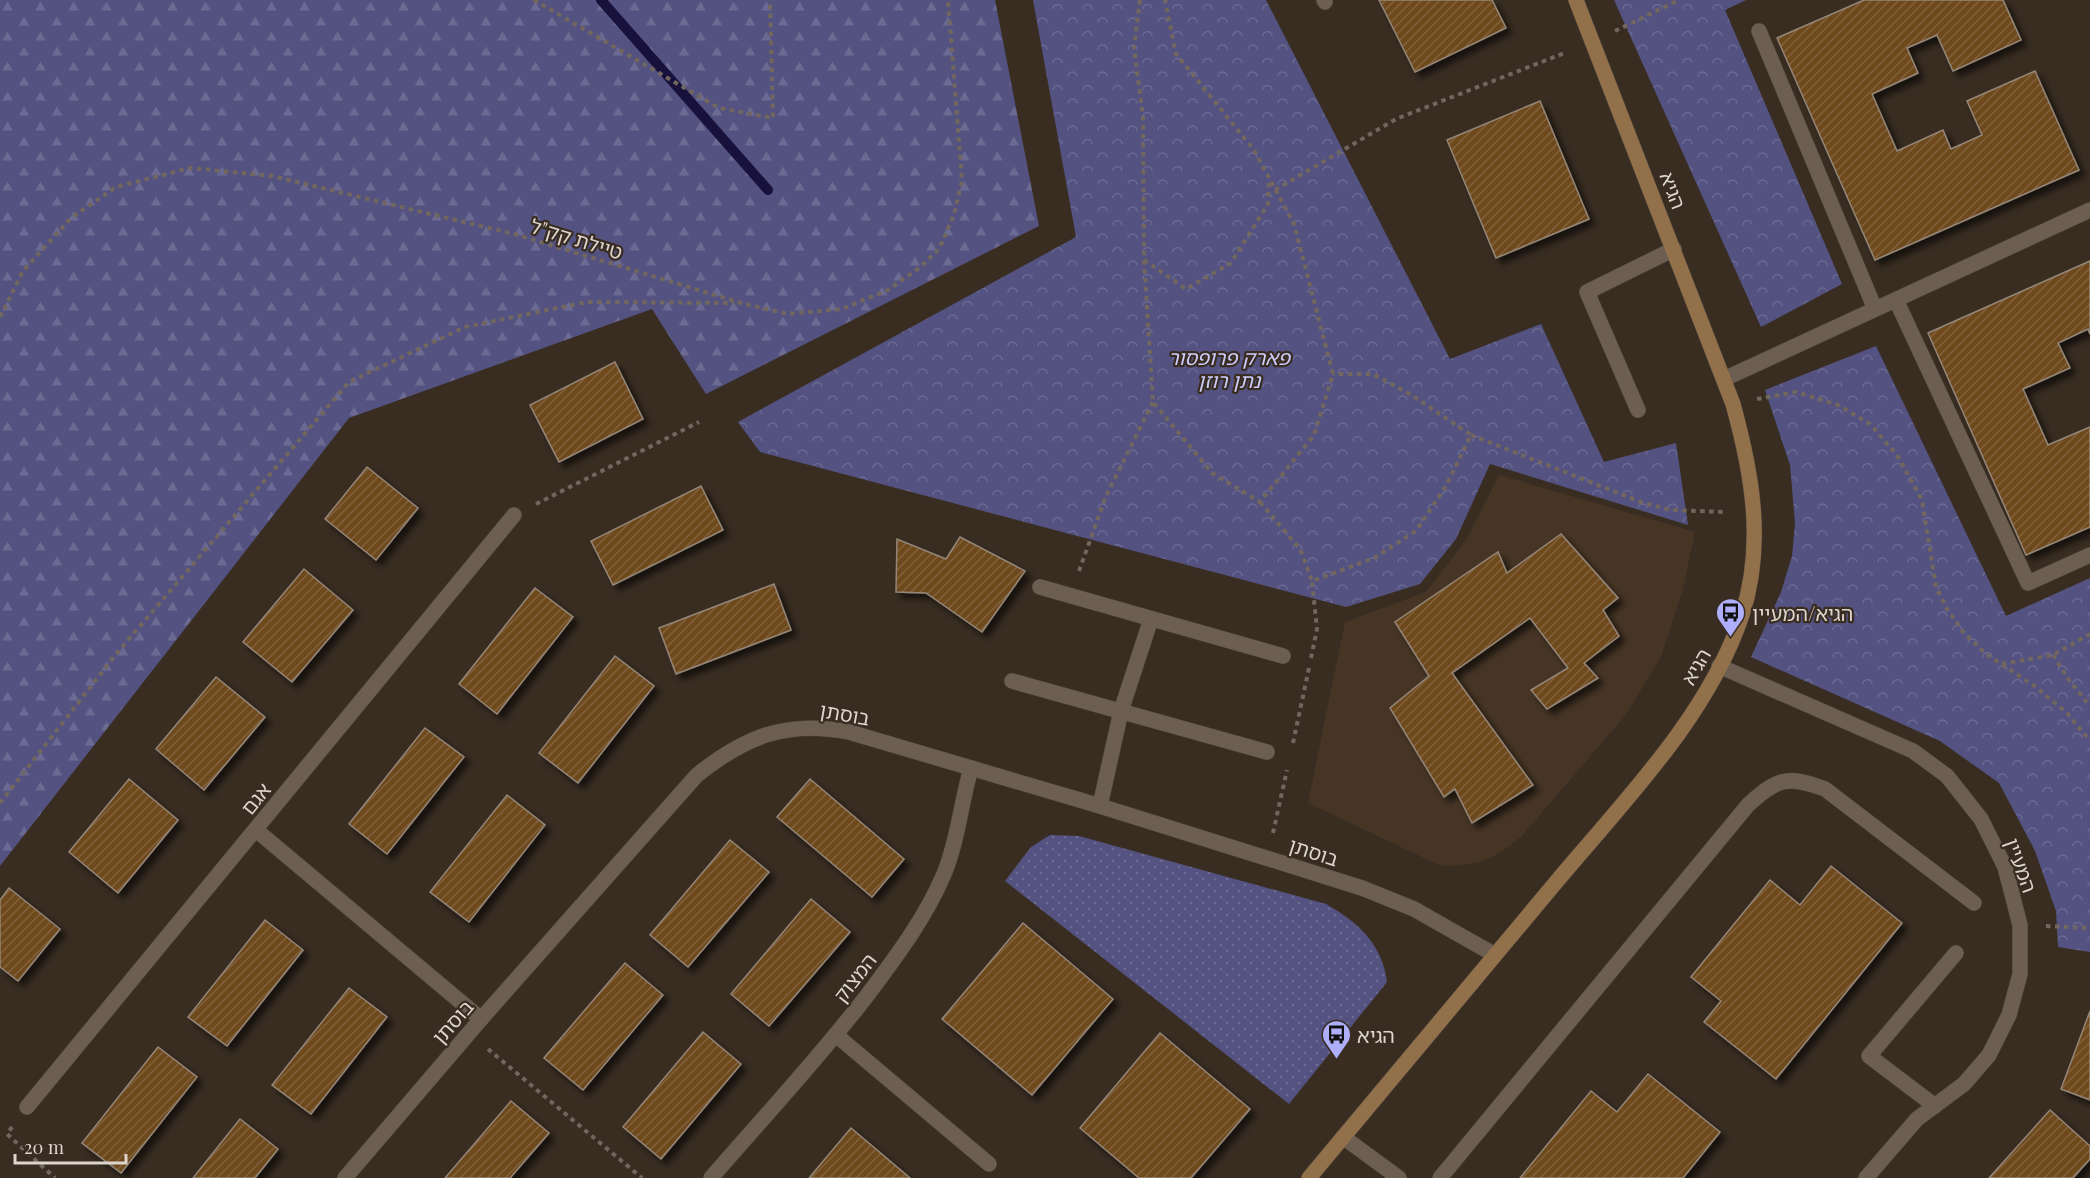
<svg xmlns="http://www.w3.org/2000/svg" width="2090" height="1178" viewBox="0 0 2090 1178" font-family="'Playfair Display','Noto Sans Hebrew',serif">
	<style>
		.built { fill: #463525 }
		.grass { fill: url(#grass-dots) }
		.forest { fill: url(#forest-firs) }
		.park { fill: url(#park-crowns) }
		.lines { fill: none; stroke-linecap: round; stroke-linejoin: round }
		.stream { stroke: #17113c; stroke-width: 10 }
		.building { fill: url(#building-hatch); stroke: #948678; stroke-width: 1.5; filter: url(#shadow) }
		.lane-casing { stroke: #554b41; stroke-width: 16 }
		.street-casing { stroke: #554b41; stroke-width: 16 }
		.secondary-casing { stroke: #554b41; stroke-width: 16 }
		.path { stroke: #72675e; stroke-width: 4; stroke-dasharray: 4.5 4.5; stroke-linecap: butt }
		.lane { stroke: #6c5f52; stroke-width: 15 }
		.street { stroke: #6c5f52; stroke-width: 15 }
		.secondary { stroke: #92704a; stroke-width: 15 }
		.labels { text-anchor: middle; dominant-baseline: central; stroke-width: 4.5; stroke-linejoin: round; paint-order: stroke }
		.street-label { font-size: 20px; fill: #ddd5ce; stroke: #392d22 }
		.park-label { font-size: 20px; font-style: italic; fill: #cccdfc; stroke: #392d22 }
		.poi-label { font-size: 20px; fill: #ddd5ce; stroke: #392d22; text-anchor: start }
	</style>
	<defs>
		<pattern id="grass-dots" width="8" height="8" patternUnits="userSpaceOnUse" patternTransform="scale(1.5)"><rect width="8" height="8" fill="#535281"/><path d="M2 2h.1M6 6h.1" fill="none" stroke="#6b6a92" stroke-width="1.8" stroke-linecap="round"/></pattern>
		<pattern id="forest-firs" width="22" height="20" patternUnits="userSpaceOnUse" patternTransform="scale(1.5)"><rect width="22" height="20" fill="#535281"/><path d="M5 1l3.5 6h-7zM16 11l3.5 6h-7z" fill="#6b6a92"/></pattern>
		<pattern id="park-crowns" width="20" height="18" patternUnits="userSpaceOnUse" patternTransform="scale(1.5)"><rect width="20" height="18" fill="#535281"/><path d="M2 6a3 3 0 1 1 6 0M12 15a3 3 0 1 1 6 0" fill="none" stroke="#6b6a92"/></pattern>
		<pattern id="building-hatch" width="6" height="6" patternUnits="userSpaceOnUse" patternTransform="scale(1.5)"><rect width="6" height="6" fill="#6e481d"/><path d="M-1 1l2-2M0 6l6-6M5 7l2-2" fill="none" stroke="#82623d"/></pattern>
		<filter id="shadow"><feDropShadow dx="5.5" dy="5.5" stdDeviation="3" flood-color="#0009"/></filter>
	</defs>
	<rect width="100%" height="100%" fill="#392d22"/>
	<path class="built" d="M1499,475l196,57 -12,57 -22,68 -36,59 -104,121 -21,16 -19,9 -27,4 -15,-1 -131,-62 37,-181 81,-30 40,-52z"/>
	<path class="grass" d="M1050,835l29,1 247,68c32,18 56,40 61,78l-98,122 -284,-223 26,-34z"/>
	<path class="forest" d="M0,0h995l44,226 -333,168 -54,-85 -303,109 -349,448z"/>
	<g class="park">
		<path d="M1033,0h233l184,359 91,-35 63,138 72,-19 12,82 -198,-61 -34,75 -36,45 -74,23 -586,-155 -22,-30 338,-185z"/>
		<path d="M1614,0h132l-21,10 117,274 -81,43z"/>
		<path d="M1876,346l130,270 84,-38v374l-32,-5 -2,-36 -21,-60 -36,-68 -59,-42 -189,-84 30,-65 11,-36 3,-33 -5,-58 -25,-75z"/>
	</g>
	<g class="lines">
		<path class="stream" d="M601,0l167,190"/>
	</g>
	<g class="building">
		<path d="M1379,0h113l14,28 -91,44z"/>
		<path d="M1864,0h139l18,40 -68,31 -16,-36 -30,13 11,25 -46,21 25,57 46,-21 8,19 31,-14 -15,-34 68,-30 44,99 -204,90 -98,-222z"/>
		<path d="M1540,101l49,118 -93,39 -49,-118z"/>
		<path d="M2090,261v73l-2,-5 -30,14 12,25 -47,21 25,56 42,-18v100l-64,28 -98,-222z"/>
		<path d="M615,362l28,57 -84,43 -29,-57z"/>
		<path d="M367,467l51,41 -42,52 -51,-41z"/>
		<path d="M701,486l22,44 -110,55 -22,-44z"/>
		<path d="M1561,534l57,64 -15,12 16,26 -35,27 14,15 -51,31 -16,-19 37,-22 -38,-50 -78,55 81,112 -61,38 -17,-34 -11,8 -54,-89 39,-32 -34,-54 103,-70 9,21z"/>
		<path d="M960,537l65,34 -43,61 -56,-39 -30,-1 1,-53 49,20z"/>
		<path d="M304,569l49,41 -61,72 -49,-40z"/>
		<path d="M774,584l17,46 -115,44 -17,-46z"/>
		<path d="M535,588l38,29 -76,97 -38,-30z"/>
		<path d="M615,656l39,30 -76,97 -39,-30z"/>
		<path d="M216,677l49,40 -61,73 -48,-41z"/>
		<path d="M425,728l39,29 -77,97 -38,-30z"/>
		<path d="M129,779l49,41 -60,73 -49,-41z"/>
		<path d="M810,779l94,80 -32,38 -95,-80z"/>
		<path d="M507,795l38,30 -76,97 -39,-30z"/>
		<path d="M730,840l39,32 -81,95 -38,-32z"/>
		<path d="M1831,866l71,57 -126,156 -72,-57 17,-21 -30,-24 79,-97 30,25z"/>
		<path d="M9,888l51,41 -42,52 -18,-14v-67z"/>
		<path d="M811,899l39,33 -81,94 -38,-32z"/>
		<path d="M265,920l38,30 -76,96 -39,-29z"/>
		<path d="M1023,923l90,76 -81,96 -90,-76z"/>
		<path d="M625,963l38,32 -80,95 -39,-32z"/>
		<path d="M349,988l38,29 -76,97 -39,-29z"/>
		<path d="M2090,1011v89l-29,-11z"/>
		<path d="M703,1032l38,32 -80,95 -38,-32z"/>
		<path d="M1160,1033l90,76 -59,69h-52l-59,-50z"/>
		<path d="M158,1047l39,30 -76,96 -39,-30z"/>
		<path d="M1648,1074l72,58 -37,46h-163l71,-87 26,21z"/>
		<path d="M511,1101l38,32 -39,45h-65z"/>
		<path d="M2050,1110l40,36v13l-17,19h-84z"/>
		<path d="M240,1119l38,30 -23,29h-62z"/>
		<path d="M851,1128l59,50h-101z"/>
	</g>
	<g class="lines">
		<defs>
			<g id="lane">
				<path d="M1324,0l1,2"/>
				<path d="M1759,31l116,278"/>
				<path d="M1896,300l132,283 62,-28"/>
				<path d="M1724,379l366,-169"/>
				<path d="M1638,410l-51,-118 87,-43"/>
				<path d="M1040,587l243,69"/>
				<path d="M1012,681l255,71"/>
				<path d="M1100,806l21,-95 30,-92"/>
				<path d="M836,1035l153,129"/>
				<path d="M1935,1106l-66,-50 87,-103"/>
				<path d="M1343,1137l56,41"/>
				<path d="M1440,1178l308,-373c29,-27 40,-30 77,-16l149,114"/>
			</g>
			<g id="street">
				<path d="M1719,666l194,85 34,25 34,43 24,48 15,58v49l-11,41 -20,40 -25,29 -47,35 -51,59"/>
				<path d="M256,830l225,189"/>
				<path d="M27,1107l487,-592"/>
				<path d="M345,1178l136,-159 216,-244c49,-39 90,-55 152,-43l251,74 262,82 52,21 81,46"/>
				<path d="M711,1178c52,-60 106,-118 155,-181 29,-39 59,-78 78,-123 14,-34 17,-71 27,-106"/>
			</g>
			<path id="secondary" d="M1309,1178c83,-99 165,-198 248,-297 67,-80 152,-166 185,-266 23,-71 10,-142 -9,-211l-157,-404"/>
		</defs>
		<use href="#lane" class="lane-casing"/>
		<use href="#street" class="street-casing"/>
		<use href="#secondary" class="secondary-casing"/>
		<g class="path">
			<path d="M534,0l185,108 54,10 -3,-118"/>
			<path d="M1140,0l-6,48 9,68 1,143 9,143 59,71 48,29 54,-67 19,-61 -39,-150 -40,-74 -78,-96 -11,-54"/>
			<path d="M1615,31l64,-31"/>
			<path d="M1275,190l121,-71 171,-67"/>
			<path d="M1144,260l42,29 45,-26 37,-59 1,-24"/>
			<path d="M0,317l23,-46 48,-53 45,-31 74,-19 82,8 242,58 227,69 47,11 54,-5 46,-19 30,-21 21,-20 15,-34 8,-35 -14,-180"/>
			<path d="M1757,399l39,-7 42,13 32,19 27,31 25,45 14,87 11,22 17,24 22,21 50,33 32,27 22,27"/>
			<path d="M1471,435l170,67 29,8 56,2"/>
			<path d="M1260,502l40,47 12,32"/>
			<path d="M536,504l163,-82"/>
			<path d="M1079,571l27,-75 47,-94"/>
			<path d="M2053,655l16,25 21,26"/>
			<path d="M1311,658l6,-29 -5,-48 62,-23 42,-27 30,-45 25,-51 -61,-41 -37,-20h-40"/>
			<path d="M2002,664l51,-9 37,-21"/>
			<path d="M1293,743l16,-75"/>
			<path d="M0,803l117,-150 232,-271 116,-55 122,-25 147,1"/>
			<path d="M1273,833l14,-63"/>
			<path d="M2046,926l44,2"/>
			<path d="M488,1049l154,129"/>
			<path d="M12,1127l-5,7 48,44"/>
		</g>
		<use href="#lane" class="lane"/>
		<use href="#street" class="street"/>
		<use href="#secondary" class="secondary"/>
	</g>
	<defs>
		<symbol id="bus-pin" viewBox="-11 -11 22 30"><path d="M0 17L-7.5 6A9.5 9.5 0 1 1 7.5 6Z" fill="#afaefa" stroke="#392d22"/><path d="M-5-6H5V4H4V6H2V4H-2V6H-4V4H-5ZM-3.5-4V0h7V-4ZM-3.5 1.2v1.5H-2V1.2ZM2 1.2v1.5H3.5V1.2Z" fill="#111"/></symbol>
	</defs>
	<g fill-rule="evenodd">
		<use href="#bus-pin" x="1714" y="596" width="33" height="45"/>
		<use href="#bus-pin" x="1320" y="1018" width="33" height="45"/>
	</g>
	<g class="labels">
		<g class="street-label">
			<text transform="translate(1674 190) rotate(69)">הגיא</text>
			<text transform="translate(577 238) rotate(17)">טיילת קק"ל</text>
			<text transform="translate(1695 666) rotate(-60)">הגיא</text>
			<text transform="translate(845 713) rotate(10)">בוסתן</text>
			<text transform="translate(255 798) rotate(-51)">אגם</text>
			<text transform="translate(1314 851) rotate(18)">בוסתן</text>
			<text transform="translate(2022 865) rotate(70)">המעיין</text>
			<text transform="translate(854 977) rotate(-52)">המצוק</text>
			<text transform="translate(452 1021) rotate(-49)">בוסתן</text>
		</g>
		<g class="park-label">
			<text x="1229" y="356">פארק פרופסור<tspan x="1229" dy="23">נתן רוזן</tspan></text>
		</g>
		<g class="poi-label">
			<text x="1752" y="612">הגיא/המעיין</text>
			<text x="1357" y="1034">הגיא</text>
		</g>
	</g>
	<path d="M15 1154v9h111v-9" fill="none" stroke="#ddd5ce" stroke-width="3"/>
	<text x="24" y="1154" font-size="18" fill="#ddd5ce" stroke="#392d22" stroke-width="4.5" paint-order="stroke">20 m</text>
</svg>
